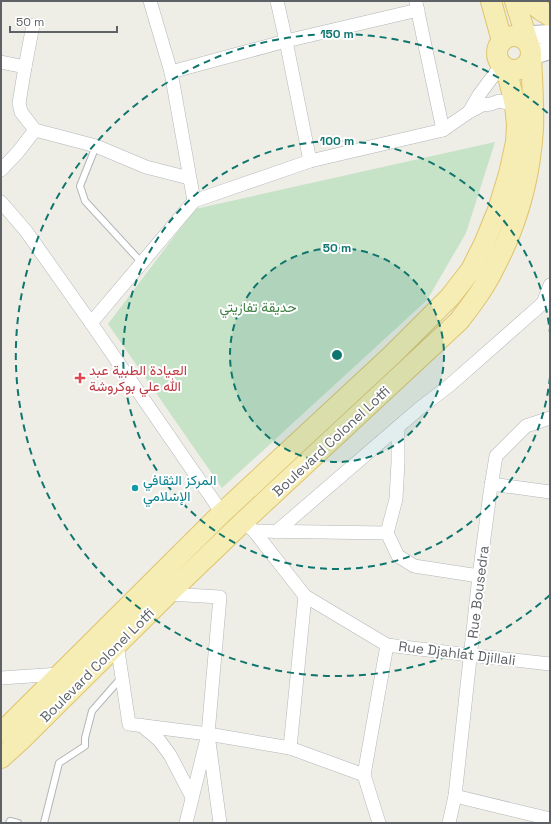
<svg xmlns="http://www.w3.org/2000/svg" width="551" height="824" viewBox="0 0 551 824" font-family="'Space Grotesk',Vazirmatn,sans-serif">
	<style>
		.green { fill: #c6e2c7 }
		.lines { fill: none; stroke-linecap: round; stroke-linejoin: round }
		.lane-casing { stroke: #b3b6b9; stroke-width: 8 }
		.street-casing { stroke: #b3b6b9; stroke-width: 14 }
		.secondary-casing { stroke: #b2b5b9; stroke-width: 20 }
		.primary-casing { stroke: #e0c46d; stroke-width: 22 }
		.lane { stroke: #fff; stroke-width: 6 }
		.street { stroke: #fff; stroke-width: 13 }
		.secondary { stroke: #fff; stroke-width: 18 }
		.primary { stroke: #f5edb4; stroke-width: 20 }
		.ring { fill: none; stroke: #0f766e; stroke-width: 2; stroke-dasharray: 7 5 }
		.health-dot { fill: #e0444e; stroke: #fff; stroke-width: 1.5 }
		.culture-dot { fill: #0f9aa8; stroke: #fff; stroke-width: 1.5 }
		.labels { text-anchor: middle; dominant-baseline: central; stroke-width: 4; stroke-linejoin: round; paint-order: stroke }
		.park-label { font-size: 14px; fill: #418146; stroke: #fff }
		.health-label { font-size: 14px; fill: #be3a42; stroke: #fff; text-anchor: start }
		.street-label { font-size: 14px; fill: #5e6165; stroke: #fff }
		.culture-label { font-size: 14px; fill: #0d838f; stroke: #fff; text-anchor: start }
		.centre { fill: #0f766e; stroke: #fff; stroke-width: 2 }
		.ring-label { font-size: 12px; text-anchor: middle; font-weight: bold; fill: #0f766e; stroke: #fff; stroke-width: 4; stroke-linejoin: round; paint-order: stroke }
	</style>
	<rect width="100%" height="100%" fill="#eeede6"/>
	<path class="green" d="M495,142l-29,91 -39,67 -205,188 -114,-164 87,-115z"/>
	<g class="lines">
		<defs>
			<g id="lane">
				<path d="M96,146l-16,40 5,15 57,62"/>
				<path d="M9,823l1,-2 8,2"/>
				<path d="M44,823l15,-60 26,-17v-8l7,-27 29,-33"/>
			</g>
			<g id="street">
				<path d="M150,1l21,71 23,129"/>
				<path d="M277,1l9,40 24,120"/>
				<path d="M416,3l27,127"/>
				<path d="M33,25l-8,42 -6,36 2,9 14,18 61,16 50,21 43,11"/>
				<path d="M1,62l24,5"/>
				<path d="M171,72l115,-31 132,-31"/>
				<path d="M469,112l10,-17 23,-31"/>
				<path d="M1,170l17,-18 17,-22"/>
				<path d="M1,202l25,29 65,92 131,190"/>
				<path d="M543,303l7,-18"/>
				<path d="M91,323l103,-122 116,-40 133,-31 26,-18 13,-7 9,-1 8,-3 16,4"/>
				<path d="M491,484l59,8"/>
				<path d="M243,522l11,9 51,65 82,49 83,10 80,9"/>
				<path d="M254,531l133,2 11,23 16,10 65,10"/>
				<path d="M276,532l144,-124 30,-23 93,-82 7,-1"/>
				<path d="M387,533l9,-34 2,-37v-35"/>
				<path d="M168,594l52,3 -12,137 -22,89"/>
				<path d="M117,644l12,80 79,10 82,14 74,27"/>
				<path d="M1,678l59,-4"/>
				<path d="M141,725l18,15 11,15 22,42"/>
				<path d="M209,742l11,81"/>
				<path d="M290,748l15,-152"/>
				<path d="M455,796l95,23"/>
				<path d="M379,823l-15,-48 23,-130"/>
				<path d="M449,823l6,-27 24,-220 11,-83 6,-37 30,-30 24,-8"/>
			</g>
			<g id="secondary">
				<path d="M517,36l33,-2"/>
				<path d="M531,54h6l13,-4"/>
			</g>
			<g id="primary">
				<path d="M491,1l11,40"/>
				<path d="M515,1l13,41"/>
				<path d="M529,1l13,10 8,5"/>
				<circle cx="514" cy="53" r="17"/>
				<path d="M1,733l221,-220 170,-158 58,-58 21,-27 13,-26 14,-34 11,-36 7,-32 1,-17 -2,-20 -6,-25 -6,-14"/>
				<path d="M1,758l22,-20 145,-144 75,-72 216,-201c13,-17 26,-34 35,-53 23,-43 36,-90 39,-139 1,-24 -1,-49 -2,-73"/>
			</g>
		</defs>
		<use href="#lane" class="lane-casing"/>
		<use href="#street" class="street-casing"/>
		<use href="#secondary" class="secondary-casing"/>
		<use href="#primary" class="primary-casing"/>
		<use href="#lane" class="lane"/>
		<use href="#street" class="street"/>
		<use href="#secondary" class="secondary"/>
		<use href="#primary" class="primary"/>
	</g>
	<circle cx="337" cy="355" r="107" fill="#0f766e" fill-opacity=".12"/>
	<g class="ring">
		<circle cx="337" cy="355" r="107"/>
		<path d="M550 377A214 214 0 1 1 550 333"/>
		<path d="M550 595A321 321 0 1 1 550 115"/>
	</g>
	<path class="health-dot" d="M78 372h4v4h4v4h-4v4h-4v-4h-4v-4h4z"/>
	<circle class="culture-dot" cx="135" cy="488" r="4"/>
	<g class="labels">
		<g class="park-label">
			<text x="258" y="307">حديقة تفاريتي</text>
		</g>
		<g class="health-label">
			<text x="89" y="370">العيادة الطبية عبد<tspan x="89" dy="16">الله علي بوكروشة</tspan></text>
		</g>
		<g class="street-label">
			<text transform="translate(331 441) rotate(-43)">Boulevard Colonel Lotfi</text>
			<text transform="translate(478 592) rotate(-83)">Rue Bousedra</text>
			<text transform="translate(457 653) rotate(7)">Rue Djahlat Djillali</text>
			<text transform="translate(97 665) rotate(-45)">Boulevard Colonel Lotfi</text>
		</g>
		<g class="culture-label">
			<text x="143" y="480">المركز الثقافي<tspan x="143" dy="16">الإسلامي</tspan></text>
		</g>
	</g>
	<circle cx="337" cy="355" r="6" class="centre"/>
	<g class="ring-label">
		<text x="337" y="38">150 m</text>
		<text x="337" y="145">100 m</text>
		<text x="337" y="252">50 m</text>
	</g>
	<rect width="551" height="824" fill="none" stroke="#5e6165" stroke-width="4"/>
	<path d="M10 26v6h107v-6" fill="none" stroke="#5e6165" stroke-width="2"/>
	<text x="16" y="26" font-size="12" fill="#5e6165" stroke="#ffffff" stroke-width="3" paint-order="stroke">50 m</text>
</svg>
